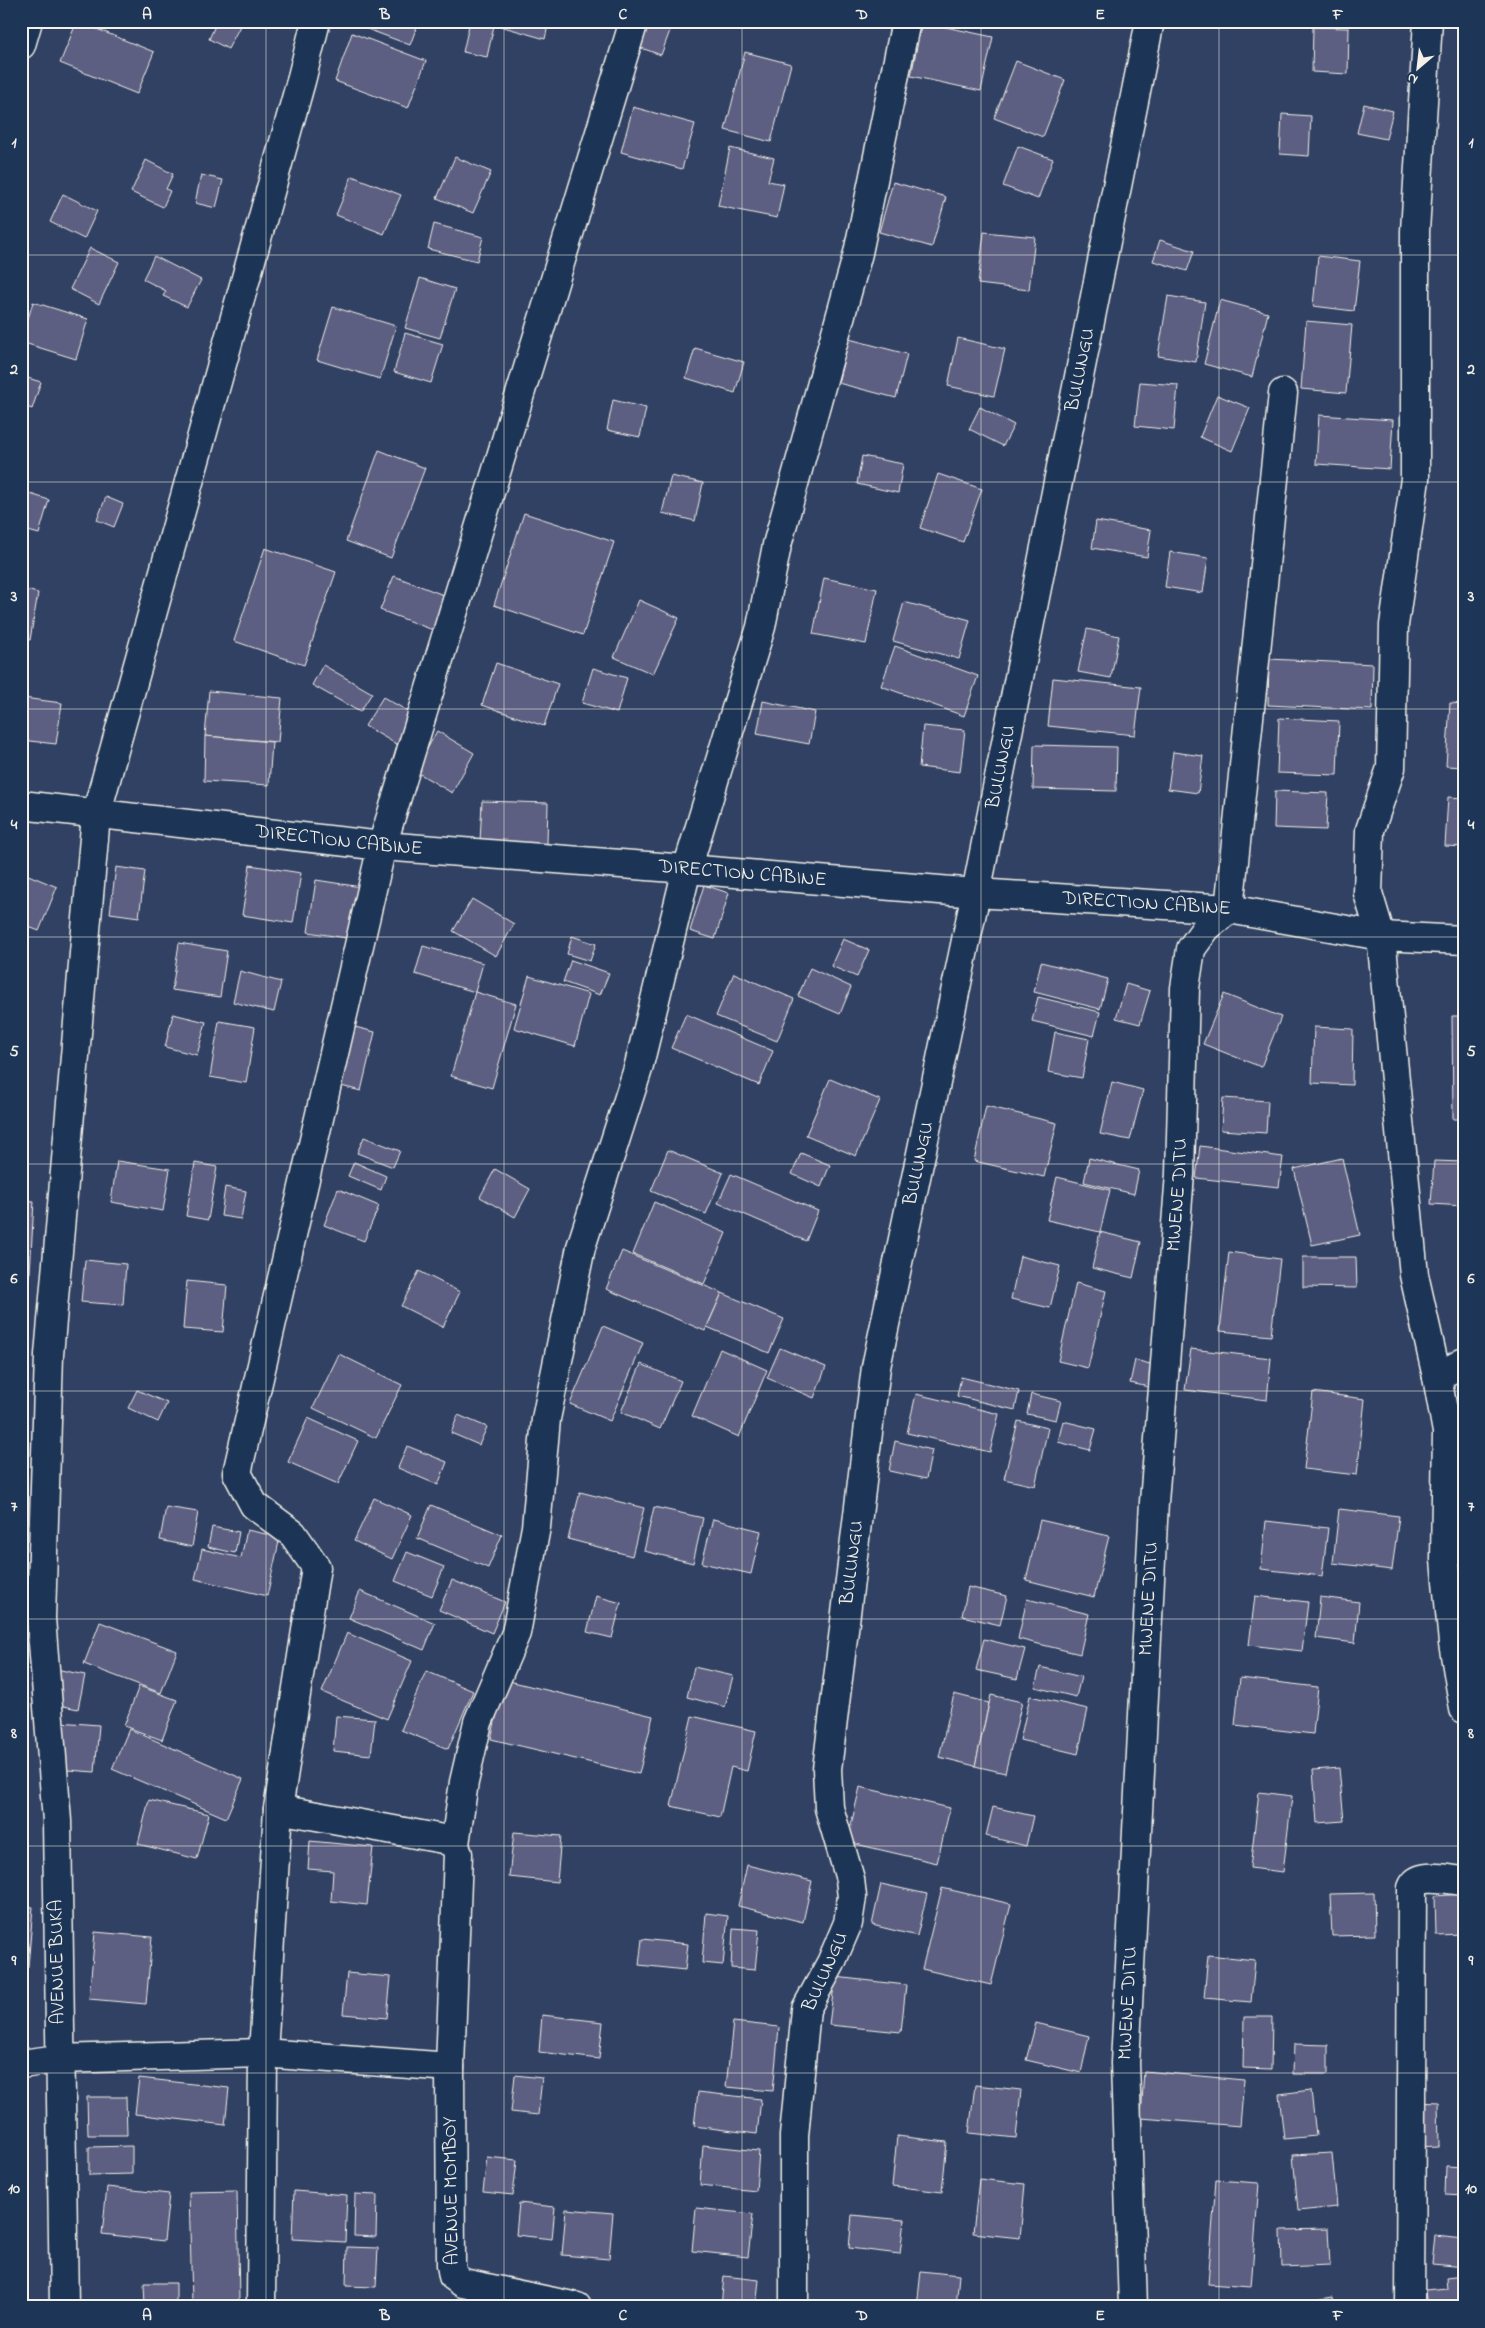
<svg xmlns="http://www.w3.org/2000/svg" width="1485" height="2328" viewBox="0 0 1485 2328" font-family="'Indie Flower',sans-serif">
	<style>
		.building { fill: #5d5e82; stroke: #f4f1e8 }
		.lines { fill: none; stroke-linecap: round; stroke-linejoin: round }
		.minor-casing { stroke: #f4f1e8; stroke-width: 31 }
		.minor { stroke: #1d3557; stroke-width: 28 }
		.grid { fill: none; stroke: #f4f1e8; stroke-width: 1; stroke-opacity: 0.55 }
		.labels { text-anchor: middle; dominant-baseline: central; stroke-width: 4; stroke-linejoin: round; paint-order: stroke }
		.street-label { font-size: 20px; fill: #f4f1e8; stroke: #1d3557 }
		.neatline { fill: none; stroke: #f4f1e8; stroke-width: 2 }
		.grid-label { font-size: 16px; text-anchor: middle; font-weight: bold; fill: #f4f1e8 }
	</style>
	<rect width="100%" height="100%" fill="#304164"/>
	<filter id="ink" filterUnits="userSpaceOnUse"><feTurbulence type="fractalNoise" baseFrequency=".02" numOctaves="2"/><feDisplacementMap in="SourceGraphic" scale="10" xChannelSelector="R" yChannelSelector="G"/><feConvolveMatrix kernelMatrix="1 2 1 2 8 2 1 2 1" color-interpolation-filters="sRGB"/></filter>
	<g filter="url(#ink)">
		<g class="building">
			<path d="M77,21l77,31 -17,42 -77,-31z"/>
			<path d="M217,21h13l10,5 -12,23 -19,-10z"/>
			<path d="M355,21h64l-9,24 -56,-21z"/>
			<path d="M470,21h25l-8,36 -24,-5z"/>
			<path d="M498,21h51l-4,18 -48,-14z"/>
			<path d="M641,21h11l19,7 -10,27 -28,-10z"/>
			<path d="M922,22l71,15 -12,54 -70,-15z"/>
			<path d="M1313,27l36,1 -1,46 -36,-2z"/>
			<path d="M352,33l74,28 -18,47 -73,-27z"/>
			<path d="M745,52l46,12 -20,78 -46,-12z"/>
			<path d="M1016,61l49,19 -22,57 -49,-19z"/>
			<path d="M1364,104l29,7 -7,28 -29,-6z"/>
			<path d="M633,107l62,17 -13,45 -61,-17z"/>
			<path d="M1282,114l29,2 -2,40 -29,-2z"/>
			<path d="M1018,146l35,13 -15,40 -35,-13z"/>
			<path d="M730,148l44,10 -6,23 16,3 -7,34 -59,-12z"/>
			<path d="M455,157l36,15 -18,41 -36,-15z"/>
			<path d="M146,160l27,14 -7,15 4,2 -7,16 -32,-15z"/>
			<path d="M201,175l22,5 -7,28 -21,-5z"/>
			<path d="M352,176l49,19 -17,39 -48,-19z"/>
			<path d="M893,182l53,15 -14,50 -53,-15z"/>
			<path d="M63,194l34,17 -13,28 -34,-17z"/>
			<path d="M434,224l49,13 -6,24 -49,-12z"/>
			<path d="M984,232l51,5 -6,53 -51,-6z"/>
			<path d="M1160,240l34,11 -7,20 -34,-10z"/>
			<path d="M90,248l29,14 -20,42 -29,-15z"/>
			<path d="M154,256l47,24 -14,27 -24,-11 3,-5 -23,-12z"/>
			<path d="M1318,256l42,5 -6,50 -41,-5z"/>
			<path d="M420,278l35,11 -15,49 -35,-10z"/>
			<path d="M1168,296l37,6 -9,60 -38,-6z"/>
			<path d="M1220,300l48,13 -16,64 -48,-13z"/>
			<path d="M33,302l55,17 -12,40 -55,-17z"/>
			<path d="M333,307l63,19 -16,53 -63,-19z"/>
			<path d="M1306,321l46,4 -6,68 -45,-4z"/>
			<path d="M405,333l38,11 -12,39 -37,-11z"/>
			<path d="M958,338l47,11 -11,47 -46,-10z"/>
			<path d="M849,339l58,15 -11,44 -58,-15z"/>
			<path d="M695,348l49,14 -9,31 -49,-15z"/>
			<path d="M21,376l20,6 -9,27 -11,-4z"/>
			<path d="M1140,382l38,3 -4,45 -39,-4z"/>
			<path d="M1217,395l33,13 -18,43 -32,-14z"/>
			<path d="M613,400l33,8 -6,29 -33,-7z"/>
			<path d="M980,407l34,18 -11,21 -34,-17z"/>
			<path d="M1319,415l74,5 -3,49 -74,-5z"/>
			<path d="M379,450l46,18 -34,90 -45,-17z"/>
			<path d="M862,456l41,8 -5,29 -41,-9z"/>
			<path d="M938,474l44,15 -19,53 -43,-14z"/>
			<path d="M671,476l32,7 -8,38 -33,-8z"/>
			<path d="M21,491l28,9 -10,34 -18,-5z"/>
			<path d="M106,497l17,7 -9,23 -17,-7z"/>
			<path d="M524,513l90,29 -31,93 -89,-30z"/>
			<path d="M1096,521l55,9 -4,27 -55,-9z"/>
			<path d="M265,548l71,24 -32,93 -70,-24z"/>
			<path d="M1170,552l38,6 -5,35 -38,-6z"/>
			<path d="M394,576l52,20 -13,34 -53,-20z"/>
			<path d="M824,578l53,11 -11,55 -53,-10z"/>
			<path d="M21,589l17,4 -8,47 -9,-2z"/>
			<path d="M639,600l40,18 -26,56 -39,-17z"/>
			<path d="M904,602l66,18 -11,39 -66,-18z"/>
			<path d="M1087,629l32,7 -8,42 -33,-6z"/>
			<path d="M895,646l83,30 -14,40 -83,-30z"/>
			<path d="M1269,659l104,5 -1,46 -104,-5z"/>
			<path d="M496,663l62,21 -14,42 -62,-21z"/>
			<path d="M323,665l49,28 -12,19 -48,-27z"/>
			<path d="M593,668l34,10 -10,35 -35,-10z"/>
			<path d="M1053,678l88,9 -6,48 -87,-9z"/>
			<path d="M209,691l73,7 -4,44 -73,-6z"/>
			<path d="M383,697l37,21 -17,30 -38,-22z"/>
			<path d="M23,698l39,5 -6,41 -35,-4z"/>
			<path d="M763,701l52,11 -6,32 -52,-10z"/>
			<path d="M1450,703l14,1v63l-18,-1z"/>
			<path d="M1279,718l60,3 -2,54 -60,-2z"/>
			<path d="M923,726l42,4 -5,42 -41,-5z"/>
			<path d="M437,731l37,22 -22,40 -37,-22z"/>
			<path d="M205,736l67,6 -3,43 -65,-4z"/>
			<path d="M1034,745l83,2 -1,44 -83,-2z"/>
			<path d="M1173,752l30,4 -5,37 -30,-4z"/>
			<path d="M1275,791l53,2 -2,37 -52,-2z"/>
			<path d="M1448,797l16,1v49l-19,-1z"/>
			<path d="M482,801l66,2 -1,41 -67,-2z"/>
			<path d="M250,865l51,8 -8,50 -51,-8z"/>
			<path d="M116,867l29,4 -6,46 -29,-4z"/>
			<path d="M21,872l36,15 -18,44 -18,-7z"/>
			<path d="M316,880l45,7 -8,52 -45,-7z"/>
			<path d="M704,885l25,8 -14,46 -25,-8z"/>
			<path d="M472,899l42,25 -18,32 -43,-25z"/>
			<path d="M572,936l24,8 -6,17 -23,-7z"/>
			<path d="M843,939l26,11 -12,27 -26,-11z"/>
			<path d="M179,943l48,8 -7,46 -48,-7z"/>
			<path d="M423,946l60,17 -8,29 -60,-18z"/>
			<path d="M571,960l38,13 -9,22 -37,-13z"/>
			<path d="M1041,962l67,17 -8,30 -66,-17z"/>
			<path d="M810,968l41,19 -11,27 -42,-18z"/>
			<path d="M240,971l41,11 -7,30 -41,-10z"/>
			<path d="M734,973l60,26 -17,42 -61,-25z"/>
			<path d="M529,976l60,18 -14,52 -61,-18z"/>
			<path d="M1126,984l24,7 -10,33 -24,-6z"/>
			<path d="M475,992l41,12 -24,84 -41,-12z"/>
			<path d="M1224,994l57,23 -20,50 -58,-23z"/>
			<path d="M1038,997l62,15 -6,24 -62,-15z"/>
			<path d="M173,1014l33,8 -9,33 -32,-8z"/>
			<path d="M686,1014l87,37 -14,34 -88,-37z"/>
			<path d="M1452,1016h12v103h-11z"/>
			<path d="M219,1021l36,6 -9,56 -36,-6z"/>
			<path d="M343,1024l32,8 -14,59 -32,-8z"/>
			<path d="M1314,1027l39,2 -1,56 -40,-2z"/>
			<path d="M1055,1032l34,7 -7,39 -34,-6z"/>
			<path d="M830,1079l50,21 -24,56 -50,-21z"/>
			<path d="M1112,1082l31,8 -13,50 -30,-6z"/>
			<path d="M1223,1098l45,3 -2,32 -45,-3z"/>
			<path d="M986,1106l71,17 -13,54 -70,-16z"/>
			<path d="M364,1137l36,14 -7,16 -36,-14z"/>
			<path d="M1200,1146l83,11 -4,30 -83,-9z"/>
			<path d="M668,1150l55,23 -17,41 -55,-23z"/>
			<path d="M801,1153l29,12 -9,22 -29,-13z"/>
			<path d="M1089,1158l50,12 -5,24 -50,-12z"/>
			<path d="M1342,1158l18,77 -48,10 -18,-76z"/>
			<path d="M117,1161l53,8 -7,42 -52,-9z"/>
			<path d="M1434,1161l30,1v44l-33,-2z"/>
			<path d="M354,1162l32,14 -5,14 -33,-14z"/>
			<path d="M195,1163l22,4 -9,53 -22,-4z"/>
			<path d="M495,1169l35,20 -15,28 -35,-20z"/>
			<path d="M731,1174l87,37 -12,30 -88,-38z"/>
			<path d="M1057,1177l53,13 -10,42 -53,-12z"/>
			<path d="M225,1187l21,4 -5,28 -20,-3z"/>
			<path d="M338,1189l41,17 -15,35 -40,-16z"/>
			<path d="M21,1200l13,1 -5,91 -8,-1z"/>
			<path d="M654,1202l72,31 -22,51 -71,-30z"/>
			<path d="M1100,1232l41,10 -8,36 -41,-10z"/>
			<path d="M622,1251l100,42 -17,38 -99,-42z"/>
			<path d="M1229,1252l51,7 -9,77 -51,-5z"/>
			<path d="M1020,1256l40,10 -10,42 -39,-9z"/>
			<path d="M1303,1257h53l1,31 -54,-1z"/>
			<path d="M85,1260l41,4 -3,41 -42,-3z"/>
			<path d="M419,1271l41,21 -17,35 -42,-21z"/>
			<path d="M187,1281l40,4 -4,47 -40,-3z"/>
			<path d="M1076,1283l30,8 -18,77 -30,-7z"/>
			<path d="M722,1293l62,26 -15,34 -62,-26z"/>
			<path d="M603,1326l40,17 -33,78 -40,-17z"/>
			<path d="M780,1348l46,19 -12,31 -47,-20z"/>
			<path d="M720,1349l47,21 -28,67 -47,-21z"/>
			<path d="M1191,1349l80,9 -4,42 -82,-10z"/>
			<path d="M339,1354l63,31 -26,53 -63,-30z"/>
			<path d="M1135,1360l19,5 -5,22 -19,-4z"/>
			<path d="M641,1364l40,17 -21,48 -39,-17z"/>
			<path d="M961,1377l58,14 -4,19 -58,-14z"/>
			<path d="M137,1390l30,13 -9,19 -30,-14z"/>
			<path d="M1313,1392l52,7 -8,76 -53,-6z"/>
			<path d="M916,1394l83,20 -9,38 -83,-19z"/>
			<path d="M1031,1394l30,7 -5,19 -29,-6z"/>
			<path d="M458,1415l29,12 -8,18 -28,-12z"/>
			<path d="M308,1418l50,23 -20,43 -50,-22z"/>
			<path d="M1018,1421l30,7 -13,58 -31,-7z"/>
			<path d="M1063,1421l33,8 -6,21 -32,-8z"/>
			<path d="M895,1441l37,9 -6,29 -37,-8z"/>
			<path d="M407,1446l40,16 -9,23 -40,-17z"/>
			<path d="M580,1492l64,16 -12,48 -64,-17z"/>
			<path d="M374,1498l38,17 -20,44 -38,-18z"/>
			<path d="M431,1505l71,30 -14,33 -71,-30z"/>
			<path d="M166,1507l32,5 -6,35 -32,-7z"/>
			<path d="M654,1507l49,11 -10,45 -49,-12z"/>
			<path d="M1339,1509l60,7 -7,54 -59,-7z"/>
			<path d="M713,1519l48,12 -10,43 -49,-11z"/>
			<path d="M1040,1520l69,16 -15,61 -68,-17z"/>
			<path d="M1266,1521l62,7 -6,48 -61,-7z"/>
			<path d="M212,1527l27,5 -4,21 -27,-6z"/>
			<path d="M247,1530l33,7 -13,59 -72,-17 7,-30 39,9z"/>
			<path d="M407,1552l37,15 -12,29 -37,-15z"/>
			<path d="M452,1580l53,22 -13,31 -53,-23z"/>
			<path d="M968,1587l39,9 -7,29 -38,-9z"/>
			<path d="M360,1591l75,32 -11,27 -75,-32z"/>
			<path d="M596,1596l25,7 -9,35 -25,-6z"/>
			<path d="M1255,1596l53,6 -6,49 -53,-6z"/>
			<path d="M1320,1597l39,5 -4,41 -39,-5z"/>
			<path d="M1027,1599l62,15 -9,40 -62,-15z"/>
			<path d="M100,1622l77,29 -16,42 -77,-29z"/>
			<path d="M347,1633l65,28 -25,58 -65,-27z"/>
			<path d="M984,1639l41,10 -8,30 -41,-9z"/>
			<path d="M694,1667l39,9 -8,31 -38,-10z"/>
			<path d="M1040,1667l41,10 -5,20 -41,-10z"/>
			<path d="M56,1669l29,6 -7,34 -29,-6z"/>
			<path d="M426,1671l47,20 -25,58 -47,-19z"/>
			<path d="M1240,1678l78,9 -5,47 -78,-9z"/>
			<path d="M505,1680l148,36 -14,58 -148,-35z"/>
			<path d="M139,1686l38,14 -15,40 -38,-14z"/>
			<path d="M954,1694l35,9 -14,63 -36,-9z"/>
			<path d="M991,1695l31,7 -17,71 -30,-7z"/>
			<path d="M1030,1696l58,13 -10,45 -58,-14z"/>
			<path d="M336,1716l39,3 -4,36 -38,-4z"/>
			<path d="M692,1716l64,15 -9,40 -16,-4 -11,50 -49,-11z"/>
			<path d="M59,1722l40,3 -4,47 -41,-3z"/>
			<path d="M129,1729l114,50 -17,39 -114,-49z"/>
			<path d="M1339,1768l5,53 -27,2 -4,-53z"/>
			<path d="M860,1787l90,21 -13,55 -90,-21z"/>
			<path d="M1259,1792l33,4 -9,76 -33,-4z"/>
			<path d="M149,1800l60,14 -12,45 -59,-15z"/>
			<path d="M993,1807l40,9 -7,30 -40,-10z"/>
			<path d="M514,1832l47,4 -4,46 -48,-5z"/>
			<path d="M310,1841l63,6 -6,58 -36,-4 2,-30 -25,-2z"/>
			<path d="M747,1865l65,16 -9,41 -65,-16z"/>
			<path d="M881,1884l46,10 -10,42 -45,-11z"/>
			<path d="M942,1888l69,16 -20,81 -69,-16z"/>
			<path d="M1374,1893l1,42 -43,1 -2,-42z"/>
			<path d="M1464,1894v40l-28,1 -1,-39z"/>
			<path d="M21,1905l12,2 -5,60 -7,-1z"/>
			<path d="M706,1913l22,3 -5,49 -21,-2z"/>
			<path d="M733,1928l26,2 -4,40 -24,-2z"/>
			<path d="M95,1932l57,5 -6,67 -57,-5z"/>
			<path d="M642,1939l46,5 -3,26 -46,-5z"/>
			<path d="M1208,1955l47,5 -4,42 -47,-4z"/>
			<path d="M347,1973l44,4 -4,41 -44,-4z"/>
			<path d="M835,1977l71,8 -5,47 -72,-7z"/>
			<path d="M542,2015l61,7 -4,37 -60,-7z"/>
			<path d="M1244,2017h28l-1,52 -28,-1z"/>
			<path d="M733,2022l46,5 -6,64 -47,-4z"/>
			<path d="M1036,2023l53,13 -8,37 -55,-13z"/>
			<path d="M1294,2044l34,1v29h-35z"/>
			<path d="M1144,2071l100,9 -4,46 -99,-8z"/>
			<path d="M515,2075l27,3 -4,37 -27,-3z"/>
			<path d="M139,2078l90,10 -4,37 -90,-11z"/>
			<path d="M975,2085l46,5 -5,48 -47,-5z"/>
			<path d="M1311,2090l5,46 -32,3 -5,-45z"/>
			<path d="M698,2092l63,7 -4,35 -63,-8z"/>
			<path d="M87,2097h39l1,38h-39z"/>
			<path d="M1415,2101l23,1 1,44 -24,1z"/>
			<path d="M897,2136l50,6 -5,50 -50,-6z"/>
			<path d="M703,2145l56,6 -3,40 -56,-6z"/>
			<path d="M132,2146v28l-43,1v-28z"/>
			<path d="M1332,2153l5,54 -39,4 -5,-56z"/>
			<path d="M487,2157l30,3 -4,35 -30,-3z"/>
			<path d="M1446,2166l18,1v29l-19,-1z"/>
			<path d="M979,2179l46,5 -5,54 -47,-5z"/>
			<path d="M1216,2180l43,3 -8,104 -43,-3z"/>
			<path d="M107,2187l62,7 -5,47 -62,-7z"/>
			<path d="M237,2191l2,110 -47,1 -3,-110z"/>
			<path d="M294,2191l53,4 -2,47 -53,-3z"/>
			<path d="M355,2194l22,1 -1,42 -22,-1z"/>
			<path d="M519,2203l36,4 -3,32 -36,-4z"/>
			<path d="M696,2208l57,6 -5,43 -56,-6z"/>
			<path d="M566,2209l47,4 -4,46 -47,-4z"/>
			<path d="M852,2215l52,5 -4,34 -51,-6z"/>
			<path d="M1328,2229l2,36 -48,2 -1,-37z"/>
			<path d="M1435,2236l29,3v28l-32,-3z"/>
			<path d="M347,2247l31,1 -2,39 -30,-1z"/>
			<path d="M921,2271l38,4 -3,32h-39z"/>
			<path d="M1464,2275v32h-37l-2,-17 23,-2 -1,-11z"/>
			<path d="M724,2276l35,4 -3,27h-35z"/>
			<path d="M144,2283h32v24h-31z"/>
			<path d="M1333,2297l2,10h-64z"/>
		</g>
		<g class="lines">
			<defs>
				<g id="minor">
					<path d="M1428,21l-13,210v248l-21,146 -3,143 -21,62 -2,63 13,43 33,339 23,102 10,55 -2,128 8,83 11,66"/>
					<path d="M21,45l7,-24"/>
					<path id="s1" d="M21,805l361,41 305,23 289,24 253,16 152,27 83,4"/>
					<path d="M1437,1377l27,-15"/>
					<path d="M278,1809l38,-242 -23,-33 -39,-29 -17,-32 145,-627 252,-825"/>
					<path d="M21,2064l38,-5 204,-6 187,14"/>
					<path d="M64,2307l-7,-486 -16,-203 8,-263 47,-540 205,-734 15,-60"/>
					<path d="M261,2307l2,-254 15,-244 165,30 12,5"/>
					<path d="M577,2307l-114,-24 -10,-7 -2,-11 -1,-198 8,-213 -3,-10 9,-62 14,-60 38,-89 20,-106 10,-108 35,-172 57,-178 49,-200 74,-242 16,-82 81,-292 48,-232"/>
					<path id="s2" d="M794,2307v-171l12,-127 25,-46 17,-40 4,-26 -2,-18 -21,-71 -2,-39 49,-402 100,-474 174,-872"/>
					<path id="s3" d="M1133,2307l-8,-244 29,-561 26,-328 5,-186 6,-39 15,-21 23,-19 54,-516"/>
					<path d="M1410,2307l2,-419c6,-17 36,-8 52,-7"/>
				</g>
			</defs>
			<use href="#minor" class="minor-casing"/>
			<use href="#minor" class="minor"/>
		</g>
	</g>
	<path class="grid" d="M266,21v2286M504,21v2286M742,21v2286M981,21v2286M1219,21v2286M21,255h1443M21,482h1443M21,709h1443M21,937h1443M21,1164h1443M21,1391h1443M21,1619h1443M21,1846h1443M21,2073h1443"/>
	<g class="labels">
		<g class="street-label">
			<text stroke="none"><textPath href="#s2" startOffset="1975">BULUNGU</textPath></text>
			<text stroke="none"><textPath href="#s2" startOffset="1570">BULUNGU</textPath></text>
			<text stroke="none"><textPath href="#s1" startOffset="320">DIRECTION CABINE</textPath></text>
			<text stroke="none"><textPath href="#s1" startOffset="725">DIRECTION CABINE</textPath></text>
			<text stroke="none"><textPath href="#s1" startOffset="1130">DIRECTION CABINE</textPath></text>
			<text stroke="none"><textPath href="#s2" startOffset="1165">BULUNGU</textPath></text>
			<text stroke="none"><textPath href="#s3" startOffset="1114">MWENE DITU</textPath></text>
			<text stroke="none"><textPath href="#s2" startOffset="760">BULUNGU</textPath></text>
			<text stroke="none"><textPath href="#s3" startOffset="709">MWENE DITU</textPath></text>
			<text transform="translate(58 1962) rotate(-91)">AVENUE BUKA</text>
			<text transform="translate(826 1972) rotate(-66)">BULUNGU</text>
			<text stroke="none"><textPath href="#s3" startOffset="304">MWENE DITU</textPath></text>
			<text transform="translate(452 2191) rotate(-91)">AVENUE MOMBOY</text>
		</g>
	</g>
	<rect width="1485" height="2328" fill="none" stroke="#1d3557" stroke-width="55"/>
	<g transform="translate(1418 68) rotate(208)" stroke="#1d3557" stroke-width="4" paint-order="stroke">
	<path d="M0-4L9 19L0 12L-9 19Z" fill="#f4f1e8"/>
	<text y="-8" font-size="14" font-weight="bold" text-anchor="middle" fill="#f4f1e8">N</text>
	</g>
	<rect x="28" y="28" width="1430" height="2272" class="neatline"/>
	<g class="grid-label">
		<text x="147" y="19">A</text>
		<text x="385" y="19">B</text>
		<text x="623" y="19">C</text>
		<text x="862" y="19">D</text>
		<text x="1100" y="19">E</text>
		<text x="1338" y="19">F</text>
		<text x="14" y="147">1</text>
		<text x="1471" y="147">1</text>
		<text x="14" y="374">2</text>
		<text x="1471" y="374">2</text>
		<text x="14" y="601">3</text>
		<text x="1471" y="601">3</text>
		<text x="14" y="829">4</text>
		<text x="1471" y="829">4</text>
		<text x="14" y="1056">5</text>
		<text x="1471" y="1056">5</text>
		<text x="14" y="1283">6</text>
		<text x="1471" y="1283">6</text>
		<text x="14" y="1511">7</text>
		<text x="1471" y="1511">7</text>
		<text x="14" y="1738">8</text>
		<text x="1471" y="1738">8</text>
		<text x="14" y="1965">9</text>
		<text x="1471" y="1965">9</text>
		<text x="14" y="2193">10</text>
		<text x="1471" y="2193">10</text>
		<text x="147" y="2320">A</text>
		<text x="385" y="2320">B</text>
		<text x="623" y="2320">C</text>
		<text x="862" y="2320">D</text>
		<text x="1100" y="2320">E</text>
		<text x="1338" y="2320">F</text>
	</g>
</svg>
